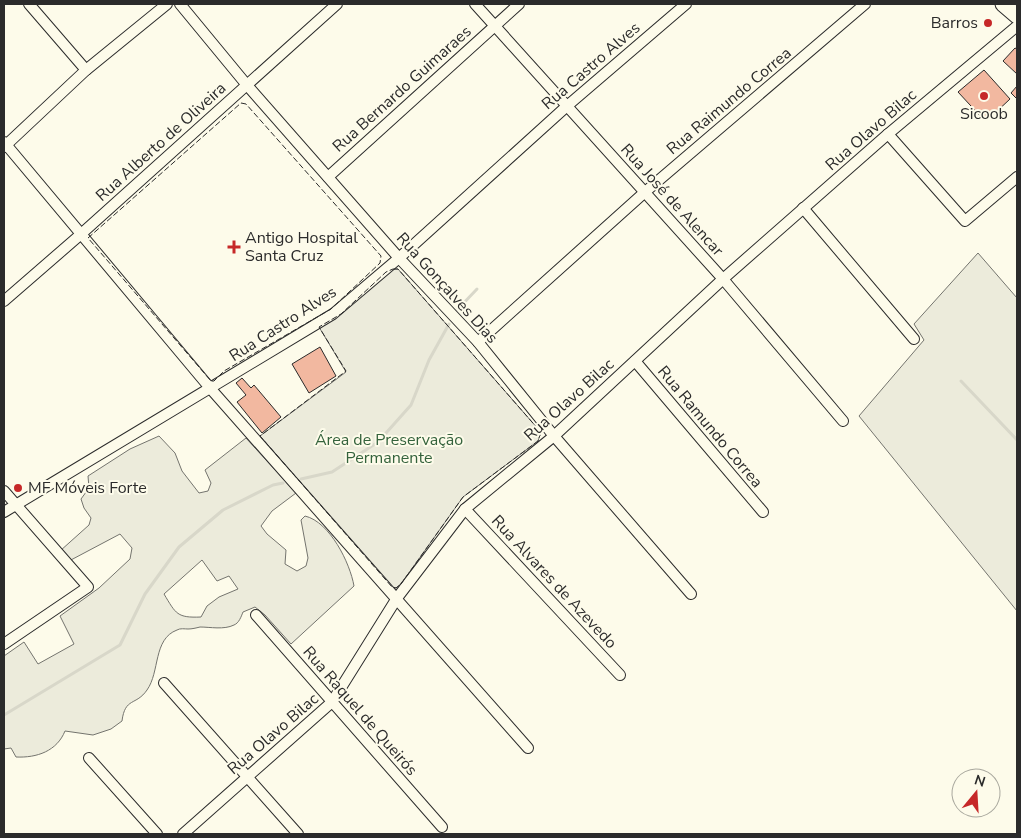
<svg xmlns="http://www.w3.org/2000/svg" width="1021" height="838" viewBox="0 0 1021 838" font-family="'Nunito Sans',sans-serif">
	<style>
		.green { fill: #ecebdb; stroke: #74746e; fill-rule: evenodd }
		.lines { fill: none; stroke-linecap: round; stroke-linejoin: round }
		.stream { stroke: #d8d7c9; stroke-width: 3 }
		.building { fill: #f2b8a0; stroke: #2b2b2b }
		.minor-casing { stroke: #2b2b2b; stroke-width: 12 }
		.primary-casing { stroke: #2b2b2b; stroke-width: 17 }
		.minor { stroke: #fdfbea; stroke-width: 10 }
		.primary { stroke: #fdfbea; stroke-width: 15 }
		.fence { stroke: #2b2b2b; stroke-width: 1; stroke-dasharray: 6 2.5; stroke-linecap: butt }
		.poi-dot { fill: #c62828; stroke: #fdfbea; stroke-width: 2 }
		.labels { text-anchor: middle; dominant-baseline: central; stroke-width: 4; stroke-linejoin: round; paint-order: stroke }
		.poi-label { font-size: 16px; fill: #2b2b2b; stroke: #fdfbea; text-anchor: start }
		.street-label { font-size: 16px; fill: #2b2b2b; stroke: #fdfbea }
		.park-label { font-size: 16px; fill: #34623c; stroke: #fdfbea }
	</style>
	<rect width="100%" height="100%" fill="#fdfbea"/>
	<g class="green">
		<path d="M978,253l39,45v313l-158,-195 65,-76 -10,-16z"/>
		<path d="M393,269h5l141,161 1,5 -2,6 -75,56 -62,87 -5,4 -4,-1 -132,-151 86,-64 -27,-45 22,-13z"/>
		<path d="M159,436l16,17 7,18 17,22 9,-2 3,-8 -6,-13 41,-32 50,55 -24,18 -11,15 6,8 19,16 -1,14 12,7 9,-5 2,-8 -7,-38 4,-4c25,6 45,47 49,70l-63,58 -26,-29 -10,-8 -12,5c-2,5 -4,11 -9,13 -10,5 -24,2 -34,2 -4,1 -8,2 -12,2 -3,0 -8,-1 -11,1 -24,9 -17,42 -30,60 -11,16 -22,7 -25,31l-11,8 -18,6 -28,-4c-8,20 -28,27 -49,26l-5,-9 -7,1v-93l20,-14 14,22 36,-20 -14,-28 39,-28 31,-29 2,-11 -12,-14 -51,27 -9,-10 29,-26 2,-7 -7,-10 -3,-9 8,-11 -1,-12 42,-27zM202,560l15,21 12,-5 9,13 -19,8 -12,9 -6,11c-24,1 -25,-3 -37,-23z"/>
	</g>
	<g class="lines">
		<g class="stream">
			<path d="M458,309l19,-20"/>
			<path d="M961,381l56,59"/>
			<path d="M301,479l31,-7 46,-30 33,-37 18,-45 20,-36"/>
			<path d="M4,715l116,-70 25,-51 34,-47 44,-37 50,-25 10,-2"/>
		</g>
	</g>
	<g class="building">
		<path d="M1015,48l2,1v25l-14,-13z"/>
		<path d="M984,70l26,29 -16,15 -3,-2 -8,7 -25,-27z"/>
		<path d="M1017,86v13l-6,-6z"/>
		<path d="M320,347l16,29 -27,17 -17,-29z"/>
		<path d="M242,378l9,10 3,-3 27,32 -19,16 -25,-31 9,-7 -10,-12z"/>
	</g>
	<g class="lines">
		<defs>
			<g id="minor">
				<path d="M29,4l57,66"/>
				<path d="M180,4l66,80 153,174 79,84 76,94 137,158"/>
				<path d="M475,4l248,275 120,142"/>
				<path d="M888,134l77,87 52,-44"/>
				<path d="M4,142l206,246 318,360"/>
				<path d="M4,147l82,-77 81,-66"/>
				<path d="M328,177l191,-173"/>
				<path d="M803,208l111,131"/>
				<path d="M4,301l76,-66 257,-231"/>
				<path d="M478,342l167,-150 220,-188"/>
				<path d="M635,361l128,151"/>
				<path d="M4,491l84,96 -84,57"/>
				<path d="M465,509l155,166"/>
				<path d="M4,512l329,-198 66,-56 168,-152 119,-102"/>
				<path d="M256,615l186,212"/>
				<path d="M164,683l134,151"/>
				<path d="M89,758l68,76"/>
				<path d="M183,834l149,-132 65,-104 68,-89 89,-73 169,-157 165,-145 129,-108"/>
			</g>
			<path id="primary" d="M1003,4l14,12"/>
		</defs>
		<use href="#minor" class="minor-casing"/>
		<use href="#primary" class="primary-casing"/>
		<use href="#minor" class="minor"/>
		<use href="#primary" class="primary"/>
		<g class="fence">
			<path d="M241,103l5,1 135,152 -1,7 -49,46 -107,62 -10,10h-3l-123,-143z"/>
			<path d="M393,269h5l141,161 1,5 -2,6 -75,56 -62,87 -5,4 -4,-1 -132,-151 86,-65 -27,-44 22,-13 45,-42z"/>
		</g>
	</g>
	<g class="poi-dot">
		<circle cx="988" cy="23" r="5"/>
		<circle cx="984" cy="96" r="5"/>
		<path d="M231.5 239.5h5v5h5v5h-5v5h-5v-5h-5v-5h5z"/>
		<circle cx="18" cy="488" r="5"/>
	</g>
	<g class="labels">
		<g class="poi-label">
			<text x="978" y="23" text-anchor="end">Barros</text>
			<text x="984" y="114" text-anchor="middle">Sicoob</text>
			<text x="245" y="238">Antigo Hospital<tspan x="245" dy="18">Santa Cruz</tspan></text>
			<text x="28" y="488">MF Móveis Forte</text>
		</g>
		<g class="street-label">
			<text transform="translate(591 66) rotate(-41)">Rua Castro Alves</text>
			<text transform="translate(402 89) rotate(-42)">Rua Bernardo Guimaraes</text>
			<text transform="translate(729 101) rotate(-40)">Rua Raimundo Correa</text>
			<text transform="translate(871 130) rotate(-41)">Rua Olavo Bilac</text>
			<text transform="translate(161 142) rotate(-42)">Rua Alberto de Oliveira</text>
			<text transform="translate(672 200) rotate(48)">Rua José de Alencar</text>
			<text transform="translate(447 288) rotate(48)">Rua Gonçalves Dias</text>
			<text transform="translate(283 324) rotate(-33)">Rua Castro Alves</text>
			<text transform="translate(569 400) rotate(-42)">Rua Olavo Bilac</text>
			<text transform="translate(710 427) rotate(50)">Rua Ramundo Correa</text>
			<text transform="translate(554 582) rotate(47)">Rua Alvares de Azevedo</text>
			<text transform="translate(360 711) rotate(49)">Rua Raquel de Queirós</text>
			<text transform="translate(273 734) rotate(-41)">Rua Olavo Bilac</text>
		</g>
		<g class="park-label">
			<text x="389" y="440">Área de Preservação<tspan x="389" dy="18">Permanente</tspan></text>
		</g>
	</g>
	<rect width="1021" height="838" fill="none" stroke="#2b2b2b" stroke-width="10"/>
	<g transform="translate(976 793) rotate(18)"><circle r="24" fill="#fdfbea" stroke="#a9a89e"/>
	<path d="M0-4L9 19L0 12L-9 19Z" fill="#c62828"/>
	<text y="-8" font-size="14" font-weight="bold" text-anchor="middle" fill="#2b2b2b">N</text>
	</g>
</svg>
